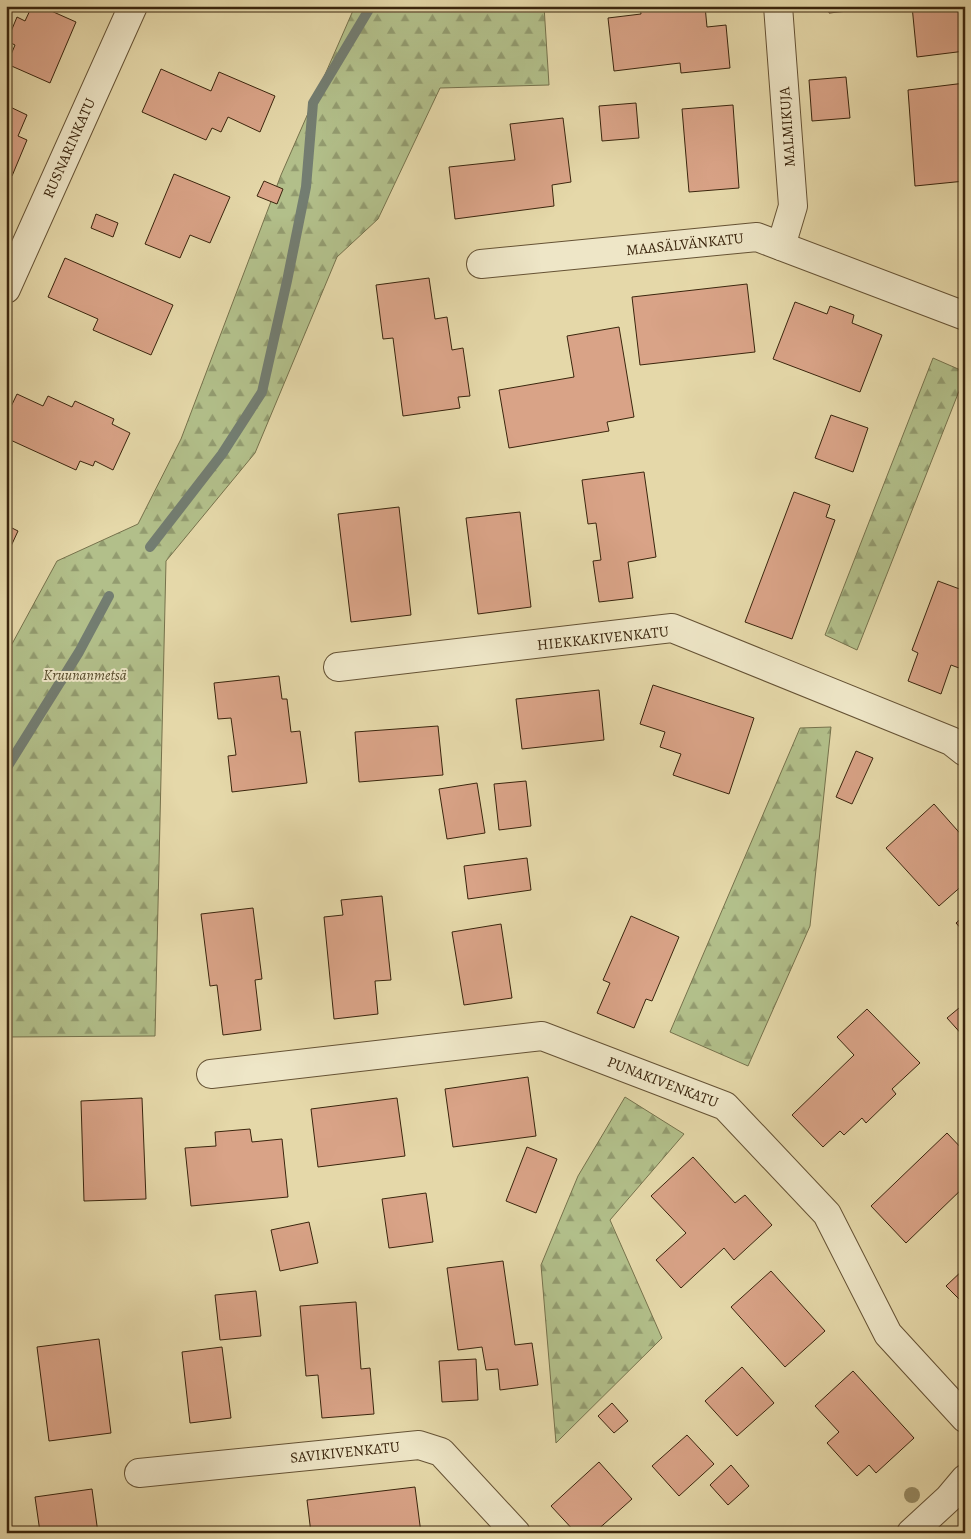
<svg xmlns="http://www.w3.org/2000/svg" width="971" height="1539" viewBox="0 0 971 1539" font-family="Alegreya,serif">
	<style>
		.forest { fill: url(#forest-firs); stroke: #76724c }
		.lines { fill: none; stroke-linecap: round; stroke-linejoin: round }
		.stream { stroke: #737d71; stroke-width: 10 }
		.building { fill: #d9a387; stroke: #3a250d }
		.minor-casing { stroke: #655234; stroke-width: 30 }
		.tertiary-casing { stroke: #655234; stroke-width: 30 }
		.minor { stroke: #eee6c7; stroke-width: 28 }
		.tertiary { stroke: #eee6c7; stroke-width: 28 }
		.tree { fill: #978b64 }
		.labels { text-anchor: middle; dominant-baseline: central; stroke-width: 4; stroke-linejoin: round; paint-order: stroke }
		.street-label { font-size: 15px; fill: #3a250d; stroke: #eee6c7 }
		.park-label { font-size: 15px; font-style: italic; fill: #584c2c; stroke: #eee6c7 }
	</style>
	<defs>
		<pattern id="forest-firs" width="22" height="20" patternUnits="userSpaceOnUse" patternTransform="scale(1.25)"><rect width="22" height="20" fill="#b2bf8a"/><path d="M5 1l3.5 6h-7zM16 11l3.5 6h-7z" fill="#929b6f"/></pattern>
	</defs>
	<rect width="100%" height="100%" fill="#e5d8a9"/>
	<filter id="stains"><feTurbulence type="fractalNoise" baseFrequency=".004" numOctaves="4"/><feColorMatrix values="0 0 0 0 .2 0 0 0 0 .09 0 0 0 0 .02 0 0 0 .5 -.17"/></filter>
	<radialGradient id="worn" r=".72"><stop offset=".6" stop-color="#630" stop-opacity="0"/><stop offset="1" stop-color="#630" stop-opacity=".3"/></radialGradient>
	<g class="forest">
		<path d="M355,6h189l5,79 -109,3 -62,131 -41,38 -82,196 -89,108 -11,475 -149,1v-382l51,-94 81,-37 43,-85 100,-264z"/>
		<path d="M933,358l32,14v4l-108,274 -32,-15z"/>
		<path d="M831,727l-21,199 -62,140 -78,-34 130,-304z"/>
		<path d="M625,1097l59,37 -74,86 52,118 -106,105 -15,-178 37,-89z"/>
	</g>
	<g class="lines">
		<g class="stream">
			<path d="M150,547l72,-93 40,-62 25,-111 19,-94 7,-84 58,-97"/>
			<path d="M6,769l73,-117 30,-56"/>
		</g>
	</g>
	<g class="building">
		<path d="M32,6h8l36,16 -26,61 -43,-19 8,-19 -8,-4 10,-24 8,4z"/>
		<path d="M640,6h65l2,21 19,-2 4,43 -49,5 -1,-10 -66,8 -6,-53 33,-4z"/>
		<path d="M828,6h49v2l-48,5z"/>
		<path d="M912,6h53v45l-48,6z"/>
		<path d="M161,69l50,22 8,-19 56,24 -15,36 -32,-15 -7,15 -9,-4 -6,12 -64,-28z"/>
		<path d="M846,77l4,41 -38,3 -3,-41z"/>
		<path d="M965,83v98l-50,5 -7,-96z"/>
		<path d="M636,103l3,35 -37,3 -3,-35z"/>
		<path d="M6,105l21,10 -9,21 9,4 -15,36 -6,-2z"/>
		<path d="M733,105l6,83 -50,4 -7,-83z"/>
		<path d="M563,118l8,64 -19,3 2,21 -99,13 -6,-52 66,-7 -5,-36z"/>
		<path d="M174,174l56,23 -20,46 -20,-8 -10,23 -35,-14z"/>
		<path d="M264,181l19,8 -6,15 -20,-8z"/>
		<path d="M96,214l22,9 -5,14 -22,-9z"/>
		<path d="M65,258l108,47 -22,50 -58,-25 5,-11 -50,-22z"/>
		<path d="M429,278l6,41 12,-2 5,33 11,-2 7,48 -12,1 2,11 -57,8 -10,-78 -10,1 -7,-54z"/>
		<path d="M747,284l8,68 -115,13 -8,-68z"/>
		<path d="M795,302l32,12 3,-8 24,9 -2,8 30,12 -22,57 -87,-33z"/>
		<path d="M619,327l15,90 -27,5 2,9 -100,17 -10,-58 75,-13 -7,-41z"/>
		<path d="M17,394l26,12 5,-10 24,11 3,-6 39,18 -2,5 18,9 -17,37 -18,-9 -2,5 -13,-5 -4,9 -70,-32v-21z"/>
		<path d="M831,415l37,13 -15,44 -38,-14z"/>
		<path d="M644,472l12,85 -28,5 5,36 -34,4 -6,-41 8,-1 -5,-37 -8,1 -6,-44z"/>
		<path d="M794,492l36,13 -4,12 9,3 -43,119 -47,-17z"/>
		<path d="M399,507l12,108 -60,7 -13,-108z"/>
		<path d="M520,512l11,95 -53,7 -12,-96z"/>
		<path d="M6,525l12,6 -12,26z"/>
		<path d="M938,581l27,10v62l-6,15 -8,-3 -10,29 -33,-13 10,-28 -6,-3z"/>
		<path d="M279,676l3,23h5l4,33 9,-1 7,52 -75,9 -4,-36 8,-1 -5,-37 -13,1 -4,-36z"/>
		<path d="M653,685l101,33 -25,76 -56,-19 8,-21 -21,-7 5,-15 -25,-8z"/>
		<path d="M599,690l5,50 -82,9 -6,-50z"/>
		<path d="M438,726l5,49 -84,7 -4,-50z"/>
		<path d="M856,751l17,7 -21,46 -16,-7z"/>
		<path d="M526,781l5,45 -32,4 -5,-46z"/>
		<path d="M477,783l8,50 -38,6 -8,-50z"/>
		<path d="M934,804l31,35v44l-26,23 -53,-58z"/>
		<path d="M527,858l4,32 -63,9 -4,-33z"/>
		<path d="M382,896l9,84 -16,1 3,33 -44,5 -10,-102 19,-2 -2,-15z"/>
		<path d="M253,908l9,71 -7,1 6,50 -38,5 -6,-50 -7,1 -9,-72z"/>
		<path d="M965,915v18l-9,-10z"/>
		<path d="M631,916l48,21 -27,64 -6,-2 -12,29 -37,-15 13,-30 -7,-3z"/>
		<path d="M501,924l11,74 -48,7 -12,-73z"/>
		<path d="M965,1003v35l-18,-20z"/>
		<path d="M867,1009l53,54 -28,26 4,5 -30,29 -4,-5 -18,17 -4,-4 -17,16 -31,-32 62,-60 -17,-18z"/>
		<path d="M528,1077l8,59 -83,11 -8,-58z"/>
		<path d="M142,1098l4,101 -62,2 -3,-100z"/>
		<path d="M397,1098l8,58 -87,11 -7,-58z"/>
		<path d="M250,1129l2,13 30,-3 6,58 -97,9 -6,-58 31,-2 -1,-14z"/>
		<path d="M947,1133l18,19v34l-59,57 -35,-37z"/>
		<path d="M527,1147l30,12 -21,54 -30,-12z"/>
		<path d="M693,1157l42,46 10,-8 27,30 -38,35 -10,-12 -43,40 -25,-28 30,-27 -35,-37z"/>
		<path d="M426,1193l7,49 -44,6 -7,-49z"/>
		<path d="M309,1222l9,41 -38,8 -9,-41z"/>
		<path d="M503,1261l12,84 17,-2 6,42 -38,5 -2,-21 -12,1 -4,-23 -24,3 -11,-82z"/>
		<path d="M965,1268v37l-19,-19z"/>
		<path d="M771,1271l54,60 -40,36 -54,-60z"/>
		<path d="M256,1291l5,45 -41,4 -5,-45z"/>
		<path d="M356,1302l5,67 9,-1 4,46 -52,4 -4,-43 -12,1 -6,-70z"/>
		<path d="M99,1339l12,94 -62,8 -12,-94z"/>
		<path d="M222,1347l9,71 -41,5 -8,-71z"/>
		<path d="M476,1359l2,41 -36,2 -3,-41z"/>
		<path d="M742,1367l32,36 -37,33 -32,-35z"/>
		<path d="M853,1371l61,67 -38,35 -7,-8 -12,11 -30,-33 12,-11 -24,-26z"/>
		<path d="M612,1403l16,18 -14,12 -16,-17z"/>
		<path d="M687,1435l27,29 -35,32 -27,-30z"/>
		<path d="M599,1462l33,37 -38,34h-18l-25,-27z"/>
		<path d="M731,1465l18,21 -21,19 -18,-20z"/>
		<path d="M415,1487l6,46h-110l-4,-33z"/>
		<path d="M92,1489l6,44h-61l3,-1 -5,-35z"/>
	</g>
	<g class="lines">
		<defs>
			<g id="minor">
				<path d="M778,6l15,200 -12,40"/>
				<path d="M481,264l276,-27 208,79"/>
				<path d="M6,289l127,-283"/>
				<path d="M338,667l334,-39 279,113 14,11"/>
				<path d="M211,1074l331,-38 183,70 102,108 61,120 77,84"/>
				<path d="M139,1473l280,-28 22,7 75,81"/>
			</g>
			<path id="tertiary" d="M911,1533l38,-35 16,-19"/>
		</defs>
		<use href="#minor" class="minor-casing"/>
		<use href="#tertiary" class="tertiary-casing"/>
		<use href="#minor" class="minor"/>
		<use href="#tertiary" class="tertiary"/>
	</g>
	<circle class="tree" cx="912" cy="1495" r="8"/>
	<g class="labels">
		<g class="street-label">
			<text transform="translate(787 127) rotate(-94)">MALMIKUJA</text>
			<text transform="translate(69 148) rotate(-66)">RUSNARINKATU</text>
			<text transform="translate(685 244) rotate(-6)">MAASÄLVÄNKATU</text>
			<text transform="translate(603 638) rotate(-6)">HIEKKAKIVENKATU</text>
			<text transform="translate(663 1082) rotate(21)">PUNAKIVENKATU</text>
			<text transform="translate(345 1452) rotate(-6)">SAVIKIVENKATU</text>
		</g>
		<g class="park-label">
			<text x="85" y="675">Kruunanmetsä</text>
		</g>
	</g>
	<rect width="971" height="1539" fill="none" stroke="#e5d8a9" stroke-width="25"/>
	<rect x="8" y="8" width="956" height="1524" fill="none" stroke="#3a250d" stroke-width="2.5"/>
	<rect x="12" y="12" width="946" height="1514" fill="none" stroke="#3a250d"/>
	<rect width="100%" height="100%" filter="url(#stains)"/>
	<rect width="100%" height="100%" fill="url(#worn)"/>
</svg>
